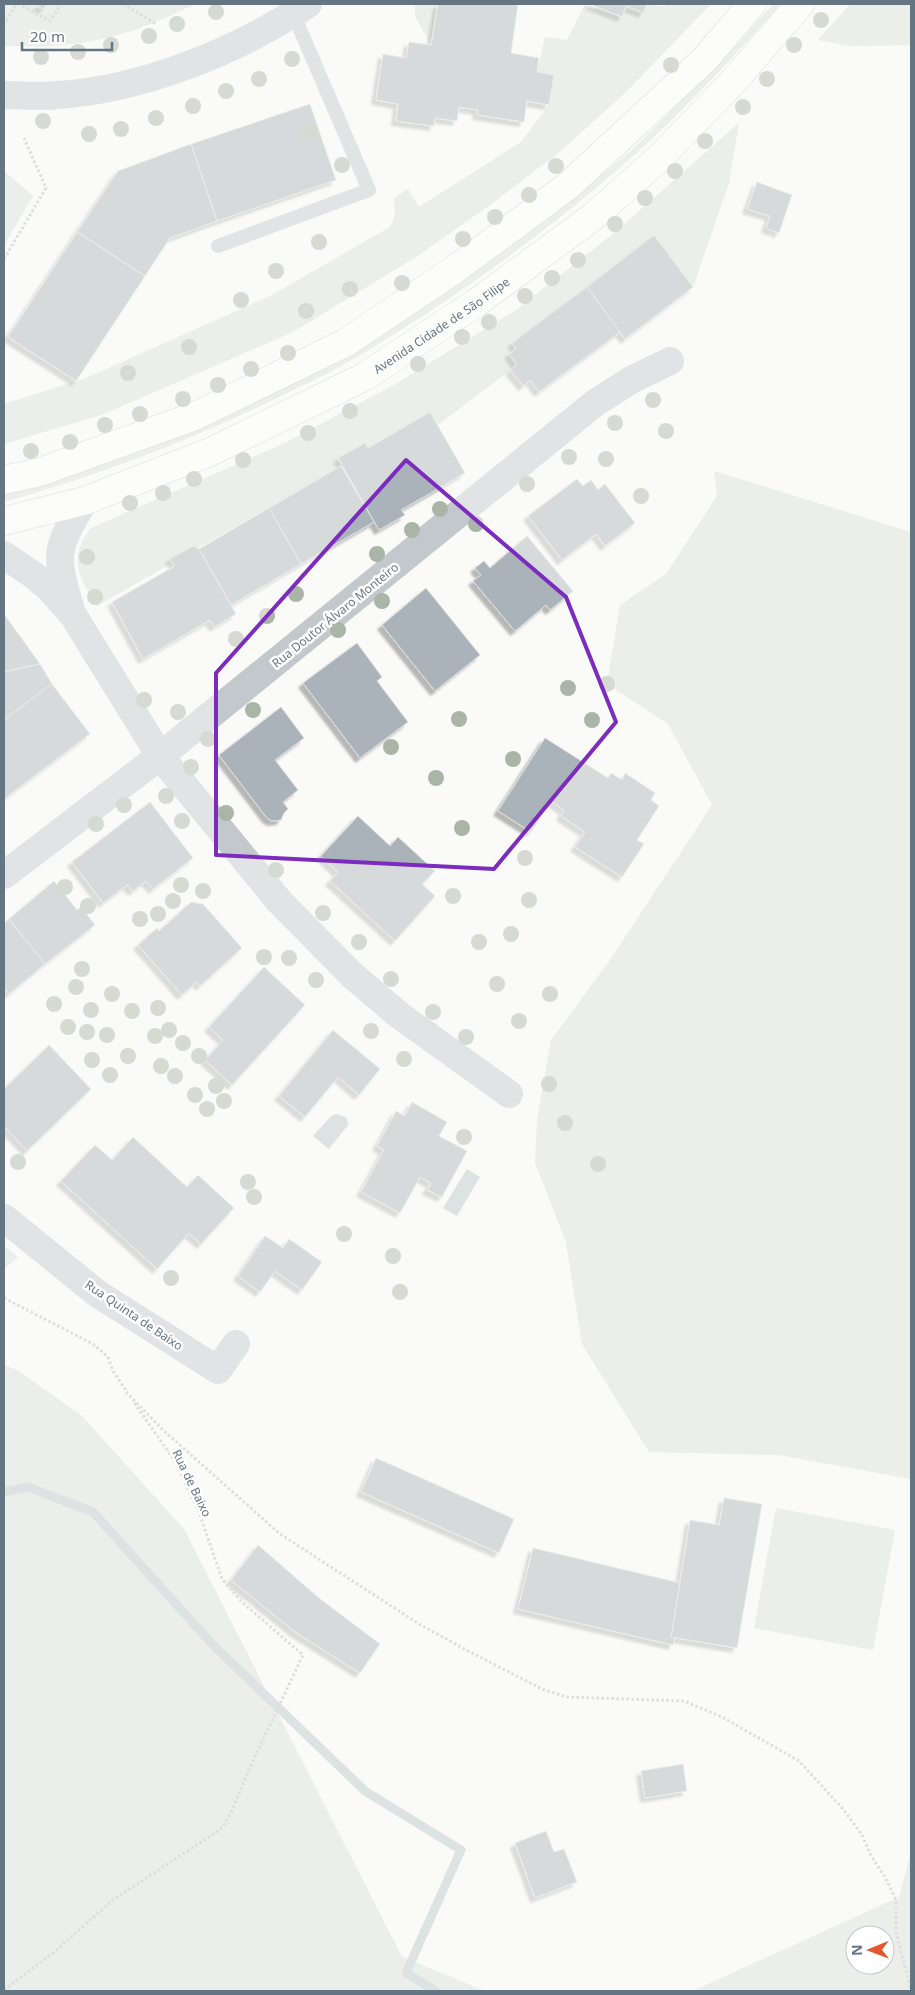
<svg xmlns="http://www.w3.org/2000/svg" width="915" height="1995" viewBox="0 0 915 1995" font-family="'Noto Sans',sans-serif">
	<style>
		.green { fill: #dadfd7; fill-rule: evenodd }
		.water { fill: #bbc7cb }
		.lines { fill: none; stroke-linecap: round; stroke-linejoin: round }
		.stream { stroke: #bbc7cb; stroke-width: 9 }
		.building { fill: #aab3b9; stroke: #dcdcda; filter: url(#shadow) }
		.primary-casing { stroke: #b5babe; stroke-width: 29 }
		.path { stroke: #bbbfc2; stroke-width: 3; stroke-dasharray: 2.5 2.5; stroke-linecap: butt }
		.service { stroke: #c3c8cc; stroke-width: 14 }
		.minor { stroke: #c3c8cc; stroke-width: 28 }
		.primary { stroke: #fff; stroke-width: 28 }
		.tree { fill: #aab4a7 }
		.marked { fill: none; stroke: #7b2cbf; stroke-width: 4; stroke-linejoin: round }
		.labels { text-anchor: middle; dominant-baseline: central; stroke-width: 5; stroke-linejoin: round; paint-order: stroke }
		.street-label { font-size: 12px; fill: #657683; stroke: #fff }
	</style>
	<defs>
		<filter id="shadow"><feDropShadow dx="-4.5" dy="4.5" stdDeviation="1" flood-color="#0004"/></filter>
	</defs>
	<rect width="100%" height="100%" fill="#fafaf8"/>
	<g class="green">
		<path d="M4,4h191c-68,34 -115,45 -191,42z"/>
		<path d="M415,4h23l-7,41 -16,-29z"/>
		<path d="M585,4l36,13 5,-11 17,7 4,-9 18,3 1,-3h45l-84,87 -65,59 -72,55 -74,52 -123,75 -189,82 -100,30v-40l82,-26 186,-83 118,-68 5,-12 -1,-17 14,-9 11,18 102,-65 28,-37 4,-30 -16,-3 8,-35 22,3z"/>
		<path d="M773,4h8c-47,52 -95,105 -148,152 -88,78 -184,147 -285,206 -20,12 -42,22 -63,32 -90,45 -185,81 -281,108v-8l49,-14 289,-123 95,-58 108,-78 87,-71 101,-101z"/>
		<path d="M850,4h61v41l-62,1 -31,-6z"/>
		<path d="M739,123l-10,60 -36,104 -39,-51 -141,107 3,6 -7,5 8,11 -79,60 -8,-13 -62,36 -3,-5 -27,15 3,8 -244,140c-19,-29 -29,-48 -6,-78l194,-85 109,-58 122,-75 98,-77z"/>
		<path d="M4,171l29,25 -29,49z"/>
		<path d="M714,471l197,61v947l-132,-24 -130,-3 -67,-108 -16,-102 -31,-79 2,-43 14,-80 59,-80 102,-155 -44,-81 -61,-40 13,-79 46,-31 51,-78z"/>
		<path d="M4,1246l14,11 -14,12z"/>
		<path d="M4,1365l13,5 64,45 103,114 218,428 83,34h-481z"/>
		<path d="M776,1508l119,22 -22,120 -119,-22z"/>
		<path d="M911,1852v139h-218l206,-94zM855,1935h30v30h-30z"/>
	</g>
	<g class="water">
		<path d="M337,1114l10,4 1,7 -19,24 -16,-13 18,-20z"/>
		<path d="M467,1169l13,8 -23,39 -14,-8z"/>
	</g>
	<g class="lines">
		<path class="stream" d="M4,1492l24,-5 65,25 120,133 152,146 96,59 -55,123 30,18"/>
	</g>
	<g class="building">
		<path d="M39,4h8l-4,5 -5,-3z"/>
		<path d="M438,4h80l-7,49 28,5 -2,14 17,3 -5,30 -22,-4 -3,21 -47,-7 1,-5 -19,-3 -2,14 -22,-3 -1,8 -38,-5 2,-17 -22,-4 7,-46 23,4 3,-16 22,3z"/>
		<path d="M589,4h58l-4,9 -17,-7 -4,11z"/>
		<path d="M310,104l26,76 -119,41 -26,-77z"/>
		<path d="M191,144l26,77 -47,17 -25,38 -68,-44 41,-61z"/>
		<path d="M757,182l35,13 -13,38 -13,-5 4,-12 -23,-7z"/>
		<path d="M77,232l68,44 -69,105 -68,-44z"/>
		<path d="M654,235l39,52 -68,52 -38,-52z"/>
		<path d="M587,287l33,45 -81,60 -9,-12 -7,6 -13,-16 7,-5 -8,-11 7,-5 -4,-6z"/>
		<path d="M430,412l35,61 -64,37 4,5 -26,15 -41,-72 27,-15 3,5z"/>
		<path d="M341,466l33,56 -73,42 -32,-56z"/>
		<path d="M577,479l6,7 8,-6 7,10 7,-6 30,39 -30,23 -9,-12 -34,26 -34,-44z"/>
		<path d="M269,508l32,56 -70,41 -32,-56z"/>
		<path d="M527,536l46,55 -23,19 -4,-5 -31,26 -42,-50 8,-6 -6,-7 9,-7 6,7z"/>
		<path d="M193,546l6,3 37,65 -22,13 -4,-7 -67,39 -31,-57 63,-36 -5,-7z"/>
		<path d="M426,588l54,67 -45,36 -53,-66z"/>
		<path d="M4,614l36,50 -36,8z"/>
		<path d="M357,643l25,34 -5,4 31,41 -48,36 -57,-75z"/>
		<path d="M40,664l12,20 -48,36v-48z"/>
		<path d="M52,684l38,50 -86,65v-79z"/>
		<path d="M281,707l23,31 -29,22 23,30 -15,12 5,7 -4,4 -3,7 -9,1 -5,-3 -48,-63z"/>
		<path d="M545,738l63,40 3,-5 11,7 3,-7 30,20 -4,7 8,6 -22,34 7,4 -22,33 -47,-30 10,-15 -24,-16 3,-6 -13,-9 -20,31 -33,-21z"/>
		<path d="M150,802l43,56 -40,31 -7,-8 -13,10 -6,-6 -24,18 -31,-41z"/>
		<path d="M358,816l32,30 8,-9 37,34 -13,13 13,12 -40,45 -65,-60 8,-9 -17,-16z"/>
		<path d="M54,881l23,29 4,-3 14,18 -50,39 -36,-45z"/>
		<path d="M191,902l12,2 39,44 -42,38 -3,-4 -15,13 -44,-50 19,-17 2,3z"/>
		<path d="M9,919l36,45 -36,30 -5,-6v-65z"/>
		<path d="M264,967l41,38 -73,80 -27,-25 18,-20 -14,-13z"/>
		<path d="M333,1030l47,39 -21,26 -21,-18 -33,40 -26,-21z"/>
		<path d="M49,1045l42,44 -64,62 -23,-25v-37z"/>
		<path d="M412,1102l35,20 -8,14 28,15 -25,46 -15,-7 4,-7 -11,-6 -20,36 -39,-21 23,-42 -7,-4 19,-35 9,5z"/>
		<path d="M133,1137l54,50 11,-12 36,33 -33,36 -12,-11 -32,36 -96,-88 34,-36 17,15z"/>
		<path d="M265,1236l18,12 6,-9 33,23 -20,28 -27,-19 -15,21 -22,-16z"/>
		<path d="M376,1458l138,61 -15,34 -138,-61z"/>
		<path d="M724,1498l38,6 -25,144 -66,-11 19,-117 29,5z"/>
		<path d="M258,1545l61,53 61,46 -20,29 -65,-41 -64,-52z"/>
		<path d="M533,1548l147,35 -9,54 4,1 -2,7 -155,-36z"/>
		<path d="M683,1764l4,27 -42,7 -4,-27z"/>
		<path d="M546,1831l8,21 10,-3 13,33 -42,16 -20,-55z"/>
	</g>
	<g class="lines">
		<defs>
			<g id="primary">
				<path d="M4,480l36,-8 155,-56 150,-73 109,-73 115,-85 136,-126 47,-55"/>
				<path id="s1" d="M4,521l80,-20 126,-49 154,-75 112,-74 118,-87 64,-57 73,-75 69,-80"/>
			</g>
		</defs>
		<use href="#primary" class="primary-casing"/>
		<g class="path">
			<path d="M18,4l32,17 11,-17"/>
			<path d="M123,4l33,20"/>
			<path d="M4,25l12,-21"/>
			<path d="M4,259l42,-71 -22,-50"/>
			<path d="M4,1298l89,46 15,13 5,14 14,21"/>
			<path d="M126,1392l37,38 117,104 139,90 51,28 72,37 25,8 117,4 38,16 77,44 44,48 19,26 9,21 14,21 11,23v32l15,58"/>
			<path d="M4,1990l49,-37 60,-53 108,-71 10,-16 20,-48 52,-110 -60,-52 -21,-24 -23,-67 -25,-52 -41,-59"/>
		</g>
		<path class="service" d="M218,246l151,-56 -76,-177"/>
		<g class="minor">
			<path d="M4,95c17,0 35,2 53,0 84,-5 181,-44 251,-91"/>
			<path d="M4,555l28,19 17,14 24,27 87,141 119,145 73,74 47,40 110,79"/>
			<path d="M70,607c-16,-54 -14,-58 14,-106"/>
			<path d="M4,875l156,-119 435,-353 36,-23 39,-19"/>
			<path d="M4,1218l94,76 120,76 18,-26"/>
		</g>
		<use href="#primary" class="primary"/>
	</g>
	<g class="tree">
		<circle cx="216" cy="12" r="8"/>
		<circle cx="821" cy="20" r="8"/>
		<circle cx="177" cy="24" r="8"/>
		<circle cx="149" cy="36" r="8"/>
		<circle cx="111" cy="45" r="8"/>
		<circle cx="794" cy="45" r="8"/>
		<circle cx="78" cy="52" r="8"/>
		<circle cx="41" cy="57" r="8"/>
		<circle cx="292" cy="59" r="8"/>
		<circle cx="671" cy="65" r="8"/>
		<circle cx="259" cy="79" r="8"/>
		<circle cx="767" cy="79" r="8"/>
		<circle cx="226" cy="91" r="8"/>
		<circle cx="193" cy="106" r="8"/>
		<circle cx="743" cy="107" r="8"/>
		<circle cx="156" cy="118" r="8"/>
		<circle cx="43" cy="121" r="8"/>
		<circle cx="121" cy="129" r="8"/>
		<circle cx="309" cy="132" r="8"/>
		<circle cx="89" cy="134" r="8"/>
		<circle cx="705" cy="141" r="8"/>
		<circle cx="342" cy="165" r="8"/>
		<circle cx="556" cy="166" r="8"/>
		<circle cx="675" cy="171" r="8"/>
		<circle cx="529" cy="195" r="8"/>
		<circle cx="645" cy="198" r="8"/>
		<circle cx="495" cy="217" r="8"/>
		<circle cx="615" cy="224" r="8"/>
		<circle cx="463" cy="239" r="8"/>
		<circle cx="319" cy="242" r="8"/>
		<circle cx="578" cy="260" r="8"/>
		<circle cx="276" cy="271" r="8"/>
		<circle cx="552" cy="278" r="8"/>
		<circle cx="402" cy="283" r="8"/>
		<circle cx="350" cy="289" r="8"/>
		<circle cx="525" cy="296" r="8"/>
		<circle cx="241" cy="300" r="8"/>
		<circle cx="306" cy="311" r="8"/>
		<circle cx="489" cy="322" r="8"/>
		<circle cx="462" cy="337" r="8"/>
		<circle cx="189" cy="347" r="8"/>
		<circle cx="288" cy="353" r="8"/>
		<circle cx="418" cy="364" r="8"/>
		<circle cx="251" cy="369" r="8"/>
		<circle cx="128" cy="373" r="8"/>
		<circle cx="218" cy="385" r="8"/>
		<circle cx="183" cy="399" r="8"/>
		<circle cx="653" cy="400" r="8"/>
		<circle cx="350" cy="411" r="8"/>
		<circle cx="140" cy="414" r="8"/>
		<circle cx="615" cy="423" r="8"/>
		<circle cx="105" cy="425" r="8"/>
		<circle cx="666" cy="431" r="8"/>
		<circle cx="308" cy="433" r="8"/>
		<circle cx="70" cy="442" r="8"/>
		<circle cx="31" cy="451" r="8"/>
		<circle cx="569" cy="457" r="8"/>
		<circle cx="606" cy="459" r="8"/>
		<circle cx="243" cy="460" r="8"/>
		<circle cx="194" cy="479" r="8"/>
		<circle cx="527" cy="484" r="8"/>
		<circle cx="163" cy="493" r="8"/>
		<circle cx="641" cy="496" r="8"/>
		<circle cx="130" cy="503" r="8"/>
		<circle cx="440" cy="509" r="8"/>
		<circle cx="476" cy="524" r="8"/>
		<circle cx="412" cy="530" r="8"/>
		<circle cx="377" cy="554" r="8"/>
		<circle cx="87" cy="557" r="8"/>
		<circle cx="296" cy="594" r="8"/>
		<circle cx="95" cy="597" r="8"/>
		<circle cx="382" cy="601" r="8"/>
		<circle cx="267" cy="616" r="8"/>
		<circle cx="338" cy="630" r="8"/>
		<circle cx="236" cy="639" r="8"/>
		<circle cx="607" cy="684" r="8"/>
		<circle cx="568" cy="688" r="8"/>
		<circle cx="144" cy="700" r="8"/>
		<circle cx="253" cy="710" r="8"/>
		<circle cx="178" cy="712" r="8"/>
		<circle cx="459" cy="719" r="8"/>
		<circle cx="592" cy="720" r="8"/>
		<circle cx="208" cy="739" r="8"/>
		<circle cx="391" cy="747" r="8"/>
		<circle cx="513" cy="759" r="8"/>
		<circle cx="191" cy="767" r="8"/>
		<circle cx="436" cy="778" r="8"/>
		<circle cx="166" cy="796" r="8"/>
		<circle cx="124" cy="805" r="8"/>
		<circle cx="226" cy="813" r="8"/>
		<circle cx="182" cy="821" r="8"/>
		<circle cx="96" cy="824" r="8"/>
		<circle cx="462" cy="828" r="8"/>
		<circle cx="525" cy="858" r="8"/>
		<circle cx="276" cy="870" r="8"/>
		<circle cx="181" cy="885" r="8"/>
		<circle cx="65" cy="887" r="8"/>
		<circle cx="203" cy="891" r="8"/>
		<circle cx="453" cy="896" r="8"/>
		<circle cx="529" cy="900" r="8"/>
		<circle cx="173" cy="901" r="8"/>
		<circle cx="88" cy="906" r="8"/>
		<circle cx="323" cy="913" r="8"/>
		<circle cx="158" cy="914" r="8"/>
		<circle cx="140" cy="919" r="8"/>
		<circle cx="511" cy="934" r="8"/>
		<circle cx="359" cy="942" r="8"/>
		<circle cx="479" cy="942" r="8"/>
		<circle cx="264" cy="957" r="8"/>
		<circle cx="289" cy="958" r="8"/>
		<circle cx="82" cy="969" r="8"/>
		<circle cx="391" cy="979" r="8"/>
		<circle cx="316" cy="980" r="8"/>
		<circle cx="497" cy="984" r="8"/>
		<circle cx="76" cy="987" r="8"/>
		<circle cx="112" cy="994" r="8"/>
		<circle cx="550" cy="994" r="8"/>
		<circle cx="54" cy="1004" r="8"/>
		<circle cx="158" cy="1008" r="8"/>
		<circle cx="91" cy="1010" r="8"/>
		<circle cx="132" cy="1011" r="8"/>
		<circle cx="433" cy="1012" r="8"/>
		<circle cx="519" cy="1021" r="8"/>
		<circle cx="68" cy="1027" r="8"/>
		<circle cx="169" cy="1030" r="8"/>
		<circle cx="371" cy="1031" r="8"/>
		<circle cx="87" cy="1032" r="8"/>
		<circle cx="107" cy="1035" r="8"/>
		<circle cx="155" cy="1036" r="8"/>
		<circle cx="466" cy="1037" r="8"/>
		<circle cx="183" cy="1043" r="8"/>
		<circle cx="128" cy="1056" r="8"/>
		<circle cx="199" cy="1056" r="8"/>
		<circle cx="404" cy="1059" r="8"/>
		<circle cx="92" cy="1060" r="8"/>
		<circle cx="161" cy="1066" r="8"/>
		<circle cx="110" cy="1075" r="8"/>
		<circle cx="175" cy="1076" r="8"/>
		<circle cx="549" cy="1084" r="8"/>
		<circle cx="216" cy="1086" r="8"/>
		<circle cx="195" cy="1095" r="8"/>
		<circle cx="224" cy="1101" r="8"/>
		<circle cx="207" cy="1109" r="8"/>
		<circle cx="565" cy="1123" r="8"/>
		<circle cx="464" cy="1137" r="8"/>
		<circle cx="18" cy="1162" r="8"/>
		<circle cx="598" cy="1164" r="8"/>
		<circle cx="248" cy="1182" r="8"/>
		<circle cx="254" cy="1197" r="8"/>
		<circle cx="344" cy="1234" r="8"/>
		<circle cx="393" cy="1256" r="8"/>
		<circle cx="171" cy="1278" r="8"/>
		<circle cx="400" cy="1292" r="8"/>
	</g>
	<path d="M0 0H915V1995H0ZM406,460l160,137 50,125 -122,147 -278,-14v-182z" fill="#fafaf8" fill-opacity=".55" fill-rule="evenodd"/>
	<path class="marked" d="M406,460l160,137 50,125 -122,147 -278,-14v-182z"/>
	<g class="labels">
		<g class="street-label">
			<text stroke="none"><textPath href="#s1" startOffset="482">Avenida Cidade de São Filipe</textPath></text>
			<text transform="translate(335 615) rotate(-39)">Rua Doutor Álvaro Monteiro</text>
			<text transform="translate(134 1315) rotate(34)">Rua Quinta de Baixo</text>
			<text transform="translate(192 1483) rotate(64)">Rua de Baixo</text>
		</g>
	</g>
	<rect width="915" height="1995" fill="none" stroke="#657683" stroke-width="10"/>
	<g transform="translate(870 1950) rotate(269)"><circle r="24" fill="#ffffff" stroke="#c1c8cd"/>
	<path d="M0-4L9 19L0 12L-9 19Z" fill="#e4572e"/>
	<text y="-8" font-size="14" font-weight="bold" text-anchor="middle" fill="#657683">N</text>
	</g>
	<path d="M22 42v8h90v-8" fill="none" stroke="#657683" stroke-width="2.5"/>
	<text x="30" y="42" font-size="15" fill="#657683" stroke="#ffffff" stroke-width="4" paint-order="stroke">20 m</text>
</svg>
